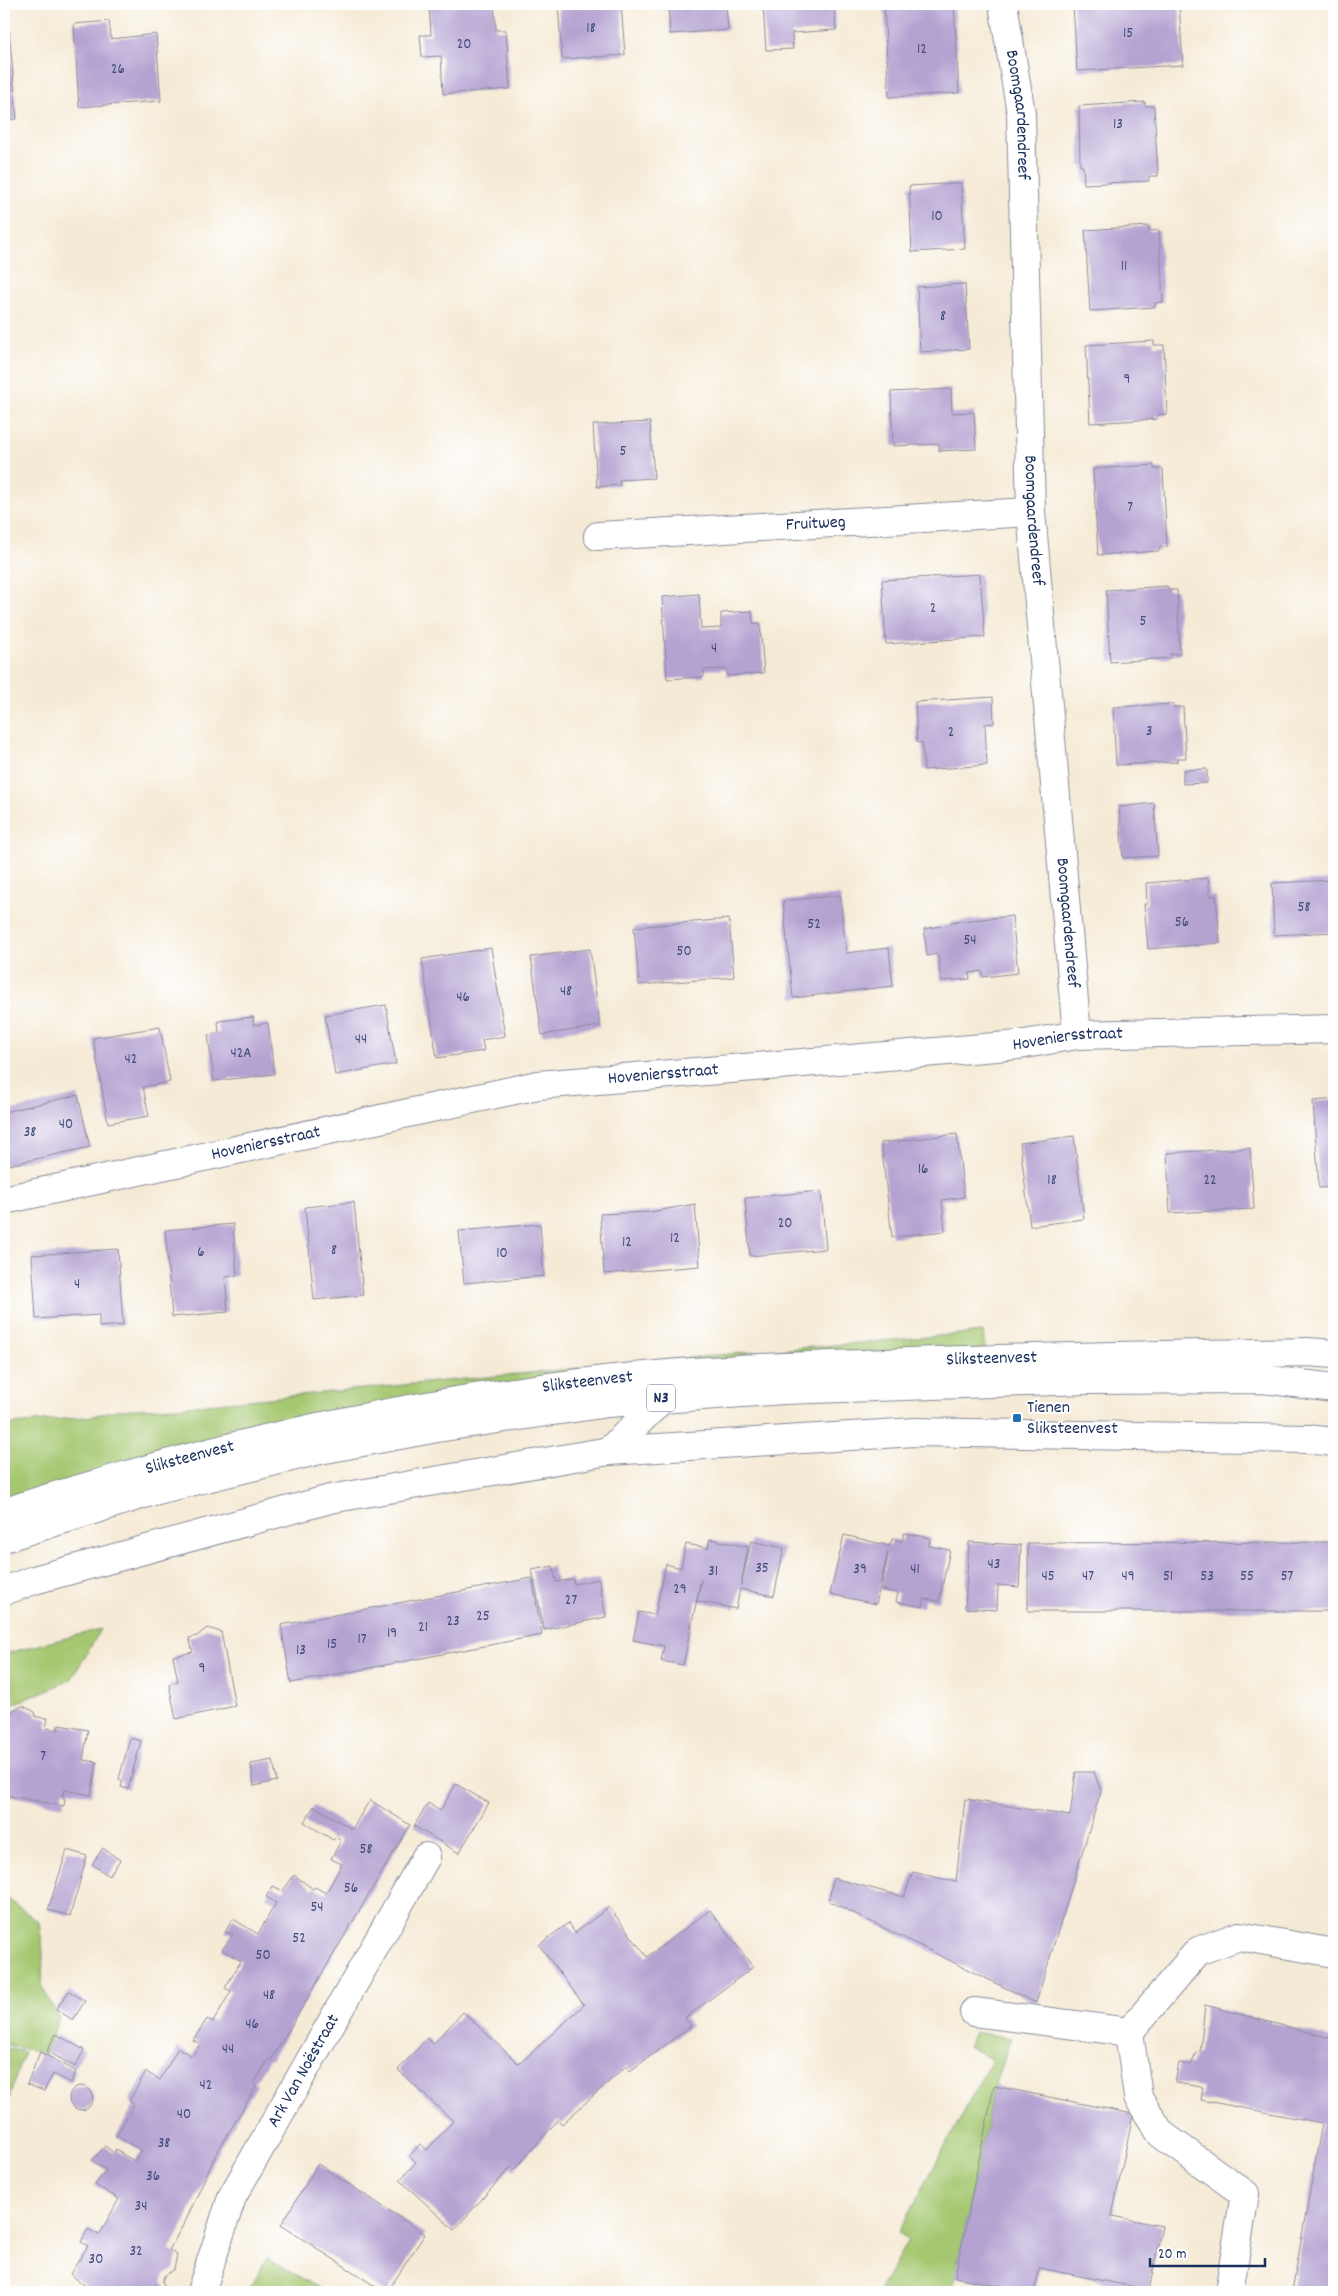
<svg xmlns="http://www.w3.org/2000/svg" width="1338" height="2296" viewBox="0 0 1338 2296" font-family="Dekko,sans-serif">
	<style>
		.green { fill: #a5c770; stroke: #607b67 }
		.building { fill: #b4a2d1 }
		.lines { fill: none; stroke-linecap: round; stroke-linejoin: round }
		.minor-casing { stroke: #888c9a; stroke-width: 30 }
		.major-casing { stroke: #888c9a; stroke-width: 30 }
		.minor { stroke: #fff; stroke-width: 28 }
		.major { stroke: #fff; stroke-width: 28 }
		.poi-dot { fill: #1f6fb2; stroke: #fff; stroke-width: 2 }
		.labels { text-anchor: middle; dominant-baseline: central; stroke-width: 4; stroke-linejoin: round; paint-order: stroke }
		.number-label { font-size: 15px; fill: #414c7b }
		.shield { fill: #fff; stroke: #5f6d8e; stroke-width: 1 }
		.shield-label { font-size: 16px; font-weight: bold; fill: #1b2f5e }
		.street-label { font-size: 18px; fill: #1b2f5e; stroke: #fff }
		.poi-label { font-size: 18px; fill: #1b2f5e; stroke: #fff; text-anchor: start }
	</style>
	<rect width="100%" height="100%" fill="#fff"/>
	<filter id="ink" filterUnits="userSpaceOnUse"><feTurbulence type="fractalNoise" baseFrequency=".02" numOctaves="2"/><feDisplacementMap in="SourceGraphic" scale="10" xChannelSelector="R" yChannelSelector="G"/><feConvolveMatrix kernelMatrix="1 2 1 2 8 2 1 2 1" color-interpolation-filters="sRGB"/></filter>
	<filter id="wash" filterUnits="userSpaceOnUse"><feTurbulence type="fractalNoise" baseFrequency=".0096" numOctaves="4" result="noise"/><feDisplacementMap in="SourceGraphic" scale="20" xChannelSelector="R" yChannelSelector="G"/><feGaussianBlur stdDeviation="1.12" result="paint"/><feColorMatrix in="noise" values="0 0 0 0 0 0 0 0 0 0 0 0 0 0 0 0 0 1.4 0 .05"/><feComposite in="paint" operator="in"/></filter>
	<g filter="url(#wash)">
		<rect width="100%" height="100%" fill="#f5ead5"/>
		<g class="green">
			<path d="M983,1332l2,17 -981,153v-77l89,-9 23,-6 60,-3 476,-46z"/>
			<path d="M101,1629l-30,51 -67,28v-54z"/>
			<path d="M4,1896l35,26 4,30 -1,35 17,31 -14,36 -41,-10z"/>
			<path d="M974,2032l37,6 -17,48 -39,191 -2,15h-74l29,-52 -10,-7 94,-173 -24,-14z"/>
			<path d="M4,2047l20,5 -20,62z"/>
			<path d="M267,2258l59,34h-78z"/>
		</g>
		<g id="blocks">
			<g class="building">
				<path d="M429,4h65l2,26h10l4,59 -67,5 -2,-38 -19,1 -2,-22h11z"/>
				<path d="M558,4h63l4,51 -63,4z"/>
				<path d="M668,4h58l2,26 -58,4z"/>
				<path d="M763,4h71l2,26 -44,3 1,16 -27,1z"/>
				<path d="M929,4h25l5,89 -70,4 -5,-91z"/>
				<path d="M1073,4h106l4,61 -106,6z"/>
				<path d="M109,21l2,18 45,-5 5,67 -82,6 -5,-83z"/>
				<path d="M4,29h5l8,90 -13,1z"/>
				<path d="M1145,102v4h9l4,70h-9v5l-65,3 -1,-18h-3l-1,-60z"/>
				<path d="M961,183l4,66 -53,3 -3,-66z"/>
				<path d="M1149,226v5l10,-1 4,72 -8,1v4l-65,4 -5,-81z"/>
				<path d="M965,284l4,65 -49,3 -3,-65z"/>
				<path d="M1154,341v4h10l3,69 -10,1v4l-67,4 -4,-78z"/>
				<path d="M951,389l1,24 22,-1 2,37 -37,2v-7l-46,2 -2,-54z"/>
				<path d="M650,422l4,56 -35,2 1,5 -23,2 -4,-62z"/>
				<path d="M1154,465v4h9l4,78h-8v4l-61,4 -5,-86z"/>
				<path d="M980,574l5,63 -99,7 -4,-64z"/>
				<path d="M1167,586l1,4h9l3,64h-10l1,4 -61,4 -4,-72z"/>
				<path d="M699,594l2,35 20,-1v-15l31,-2 1,12h7l4,50 -37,3 -1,-7 -22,1v7l-37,2 -5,-82z"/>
				<path d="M993,697l1,26 -9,1 2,41 -63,5 -2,-28 -5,1 -2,-41z"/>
				<path d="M1173,704v3h10l3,51h-9v4l-61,3 -3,-58z"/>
				<path d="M1207,769v14l-24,1v-14z"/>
				<path d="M1154,803l4,53 -35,2 -4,-51z"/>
				<path d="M1208,878l2,18h6l4,47 -72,6 -4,-45h3l-1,-21z"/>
				<path d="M1334,880v52l-60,3 -2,-52z"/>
				<path d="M840,895l6,58 43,-5 4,38 -100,12 -10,-97z"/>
				<path d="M1012,916l6,57 -35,4 -1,-6 -13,2 1,6 -29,2 -3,-27 -11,2 -3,-27 28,-5 -1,-2z"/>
				<path d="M729,919l5,58 -95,8 -5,-58z"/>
				<path d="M491,948l14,88 -23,4 2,11 -47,7 -15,-99z"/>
				<path d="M590,949l10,77 -58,9 -11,-78z"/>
				<path d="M386,1005l10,59 -61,11 -10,-60z"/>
				<path d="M253,1017l1,8 14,-2 6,51 -60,7 -6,-46 11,-2 -1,-12z"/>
				<path d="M160,1027l10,55 -27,5 6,29 -41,7 -15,-85z"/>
				<path d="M78,1095l12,52 -86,19v-54z"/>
				<path d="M1334,1099v88l-15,1 -6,-87z"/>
				<path d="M957,1134l7,63 -22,3 3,31 -53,6 -11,-94z"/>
				<path d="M1074,1136l10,83 -54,7 -10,-83z"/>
				<path d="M1250,1148l4,61 -84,4 -3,-60z"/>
				<path d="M821,1191l5,58 -76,7 -5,-58z"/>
				<path d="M354,1202l9,93 -49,5 -9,-93z"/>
				<path d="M695,1204l5,62 -96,8 -4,-60 50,-2z"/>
				<path d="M233,1224l4,52 -12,1 3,35 -56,5 -7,-87z"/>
				<path d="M540,1224l4,52 -80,7 -5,-52z"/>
				<path d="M118,1249l5,76 -24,2v-12l-63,4 -4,-64z"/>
				<path d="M904,1533l26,5 -1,8 21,4 -11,51 -15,-2 -1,8 -27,-5 2,-9 -17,-3 7,-38 -12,52 -46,-10 14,-59 46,11 2,-7 10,2z"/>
				<path d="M710,1539l38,8 -7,38 10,-44 33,7 -10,48 -34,-7 -4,20 -39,-8 4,-21 -18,85 -22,-4 3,-15 -31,-6 6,-28 16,3 11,-51 15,4 5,-24 22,4z"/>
				<path d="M969,1542l52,3 -2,42 -21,-2 -1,25 -32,-2z"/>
				<path d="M1334,1542v69h-306v-68z"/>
				<path d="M553,1566l3,16 17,-3 1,5 25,-5 7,38 -62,13 -12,-60z"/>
				<path d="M532,1578l10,57 -251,48 -10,-58z"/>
				<path d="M207,1628l14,4 14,74 -59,13 -7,-35 9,-3 -5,-25 20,-4 -4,-14 8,-2z"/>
				<path d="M23,1706l12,6 1,5 12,1 -2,10 12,2 1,-5 29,5 -5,30 14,2 -6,33 -27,-5 -2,8 3,1 -1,7 -60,-11v-41l4,-27v-6l5,-11z"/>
				<path d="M130,1738l11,3 -13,48 -7,-2 2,-6 -4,-2z"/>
				<path d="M273,1760l4,21 -23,5 -3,-22z"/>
				<path d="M1076,1772h18l7,19 -65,212 -207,-102 4,-23 71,19 9,-25 43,10 9,-83 105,17z"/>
				<path d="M456,1784l33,19 -30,50 -45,-27 14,-23 12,8z"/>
				<path d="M370,1800l40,25 -139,235 -2,-1 -15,24 3,2 -41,69 -29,64 -18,32 8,5 -3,14 -10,7 -2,6 2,2v3l5,2 -2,3h-84l4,-5 -17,-13 18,-28 -7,-4 7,-13 11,6 20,-36 -24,-14 11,-15 -14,-9 13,-15 9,7 2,-3 18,11 8,-10 -26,-15 18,-31 -5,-4 17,-29 14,8 18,-32 14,8 8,-12 -7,-4 14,-21 6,3 18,-31 -6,-3 16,-27 -19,-11 11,-16 -8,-2 8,-13 25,15 18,-31 -10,-6 7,-11 10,5 11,-16 19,14 2,-2 11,6 16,-29 -11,-5 10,-18 -5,-4 -3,3 -29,-18 10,-16 38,23z"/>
				<path d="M103,1848l17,12 -11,16 -17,-12z"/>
				<path d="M67,1850l20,6 -17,60 -22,-6z"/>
				<path d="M609,1907l38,50 63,-47 43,57 -68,51 6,8 -61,45 -4,-5 -64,58 -4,-4 -44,50 -3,-3 -57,63 -54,-50 16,-18 -6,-6 10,-12 7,6 26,-29 -55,-51 29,-32 6,6 30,-32 56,52 65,-59 -45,-60 29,-22 7,10z"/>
				<path d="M69,1991l16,10 -12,19 -17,-11z"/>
				<path d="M1205,2005l129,34v253h-42l30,-169 -121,-23 2,-13 -28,-4 4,-20 12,2 5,-11 4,-2z"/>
				<path d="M56,2034l28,16 -9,17 -28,-16z"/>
				<path d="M40,2052l36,19 -5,12 -18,-9 -9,17 -17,-7z"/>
				<path d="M994,2086l139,28 -21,102 50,10 -13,64 -109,-22 -6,24 -79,-15z"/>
				<circle cx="81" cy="2098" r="12"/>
				<path d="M318,2164l107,70 -38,58h-3l-103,-67z"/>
			</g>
		</g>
	</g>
	<g filter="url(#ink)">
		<use href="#blocks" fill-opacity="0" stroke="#888c9a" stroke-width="1"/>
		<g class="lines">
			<defs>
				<g id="minor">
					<path id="s1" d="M1003,4l18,109 10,399 46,523"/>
					<path id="s2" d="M598,536l433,-24"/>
					<path id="s3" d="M4,1200l534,-115 481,-40 58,-10 257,-6"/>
					<path d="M609,1451l54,-53"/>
					<path d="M4,1591l30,-11 296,-81 279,-48 306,-19 392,7 27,3"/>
					<path d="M974,2012l155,20 9,65 23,37 84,60 -16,98"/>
					<path d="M1129,2032l69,-81 41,-15 95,17"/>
					<path id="s4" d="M201,2292l31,-95 194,-340"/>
				</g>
				<g id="major">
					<path id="s5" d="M4,1513c39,-15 80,-25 120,-37 157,-46 318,-77 481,-96 86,-10 172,-13 258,-16 148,-7 296,-9 444,-12l27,2"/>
					<path d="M4,1538l150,-47 166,-41 117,-22 171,-25 176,-13 303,-10 175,-1 72,9"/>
				</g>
			</defs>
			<use href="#minor" class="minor-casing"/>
			<use href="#major" class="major-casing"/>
			<use href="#minor" class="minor"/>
			<use href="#major" class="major"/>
		</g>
	</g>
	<rect class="poi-dot" x="1012" y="1413" width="10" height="10" rx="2.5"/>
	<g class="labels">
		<g class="number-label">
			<text x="591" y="29">18</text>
			<text x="1128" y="34">15</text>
			<text x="464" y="45">20</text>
			<text x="922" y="50">12</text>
			<text x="118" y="70">26</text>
			<text x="1118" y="125">13</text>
			<text x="937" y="217">10</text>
			<text x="1124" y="267">11</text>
			<text x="943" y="317">8</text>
			<text x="1127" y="380">9</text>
			<text x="623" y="452">5</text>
			<text x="1130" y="508">7</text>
			<text x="933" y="609">2</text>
			<text x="1143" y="622">5</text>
			<text x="714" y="649">4</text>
			<text x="1149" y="732">3</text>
			<text x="951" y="733">2</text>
			<text x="1304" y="908">58</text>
			<text x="1182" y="923">56</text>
			<text x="814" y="925">52</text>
			<text x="970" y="941">54</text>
			<text x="684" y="952">50</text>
			<text x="566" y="992">48</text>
			<text x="463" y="998">46</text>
			<text x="361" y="1040">44</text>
			<text x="241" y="1054">42A</text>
			<text x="131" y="1060">42</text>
			<text x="66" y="1125">40</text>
			<text x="30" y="1133">38</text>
			<text x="923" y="1170">16</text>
			<text x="1052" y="1181">18</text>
			<text x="1210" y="1181">22</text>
			<text x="785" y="1224">20</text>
			<text x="675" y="1239">12</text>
			<text x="627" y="1243">12</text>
			<text x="334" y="1251">8</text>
			<text x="201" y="1253">6</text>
			<text x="502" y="1254">10</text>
			<text x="77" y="1285">4</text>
			<text x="994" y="1565">43</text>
			<text x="762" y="1569">35</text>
			<text x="860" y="1570">39</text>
			<text x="915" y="1570">41</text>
			<text x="713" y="1572">31</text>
			<text x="1048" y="1577">45</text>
			<text x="1088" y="1577">47</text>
			<text x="1128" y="1577">49</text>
			<text x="1168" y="1577">51</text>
			<text x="1207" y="1577">53</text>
			<text x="1247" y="1577">55</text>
			<text x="1287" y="1577">57</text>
			<text x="680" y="1590">29</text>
			<text x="571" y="1601">27</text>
			<text x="483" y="1617">25</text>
			<text x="453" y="1622">23</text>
			<text x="423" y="1628">21</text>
			<text x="392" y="1634">19</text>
			<text x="362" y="1640">17</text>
			<text x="332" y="1645">15</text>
			<text x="301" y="1651">13</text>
			<text x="202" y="1669">9</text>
			<text x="43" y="1757">7</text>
			<text x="366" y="1850">58</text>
			<text x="351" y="1889">56</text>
			<text x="317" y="1908">54</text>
			<text x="299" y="1939">52</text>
			<text x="263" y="1956">50</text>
			<text x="269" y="1996">48</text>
			<text x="252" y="2025">46</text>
			<text x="228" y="2050">44</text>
			<text x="206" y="2086">42</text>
			<text x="184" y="2115">40</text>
			<text x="164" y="2144">38</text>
			<text x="153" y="2177">36</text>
			<text x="141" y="2207">34</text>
			<text x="136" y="2252">32</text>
			<text x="96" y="2260">30</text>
		</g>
		<rect class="shield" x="647" y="1384.5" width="28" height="27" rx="4"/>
		<g class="shield-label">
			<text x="661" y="1398">N3</text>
		</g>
		<g class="street-label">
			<text stroke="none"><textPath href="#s1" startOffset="112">Boomgaardendreef</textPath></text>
			<text stroke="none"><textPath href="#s1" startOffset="518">Boomgaardendreef</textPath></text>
			<text stroke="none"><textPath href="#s2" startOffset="218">Fruitweg</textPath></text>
			<text stroke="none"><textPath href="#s1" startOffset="922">Boomgaardendreef</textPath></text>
			<text stroke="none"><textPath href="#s3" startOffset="1078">Hoveniersstraat</textPath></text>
			<text stroke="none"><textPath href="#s3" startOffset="672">Hoveniersstraat</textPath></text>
			<text stroke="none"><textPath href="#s3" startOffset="268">Hoveniersstraat</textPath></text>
			<text stroke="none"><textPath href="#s5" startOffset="1004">Sliksteenvest</textPath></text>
			<text stroke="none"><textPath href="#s5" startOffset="599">Sliksteenvest</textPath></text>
			<text stroke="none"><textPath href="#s5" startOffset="194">Sliksteenvest</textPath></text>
			<text stroke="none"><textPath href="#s4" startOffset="245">Ark Van Noëstraat</textPath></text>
		</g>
		<g class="poi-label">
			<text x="1027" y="1408">Tienen<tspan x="1027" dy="21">Sliksteenvest</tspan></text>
		</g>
	</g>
	<rect width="1338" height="2296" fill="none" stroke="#fff" stroke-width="20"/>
	<path d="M1150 2258v8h115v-8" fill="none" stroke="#1b2f5e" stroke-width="2.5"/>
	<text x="1158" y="2258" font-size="15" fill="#1b2f5e" stroke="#ffffff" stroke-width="4" paint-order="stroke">20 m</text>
</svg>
